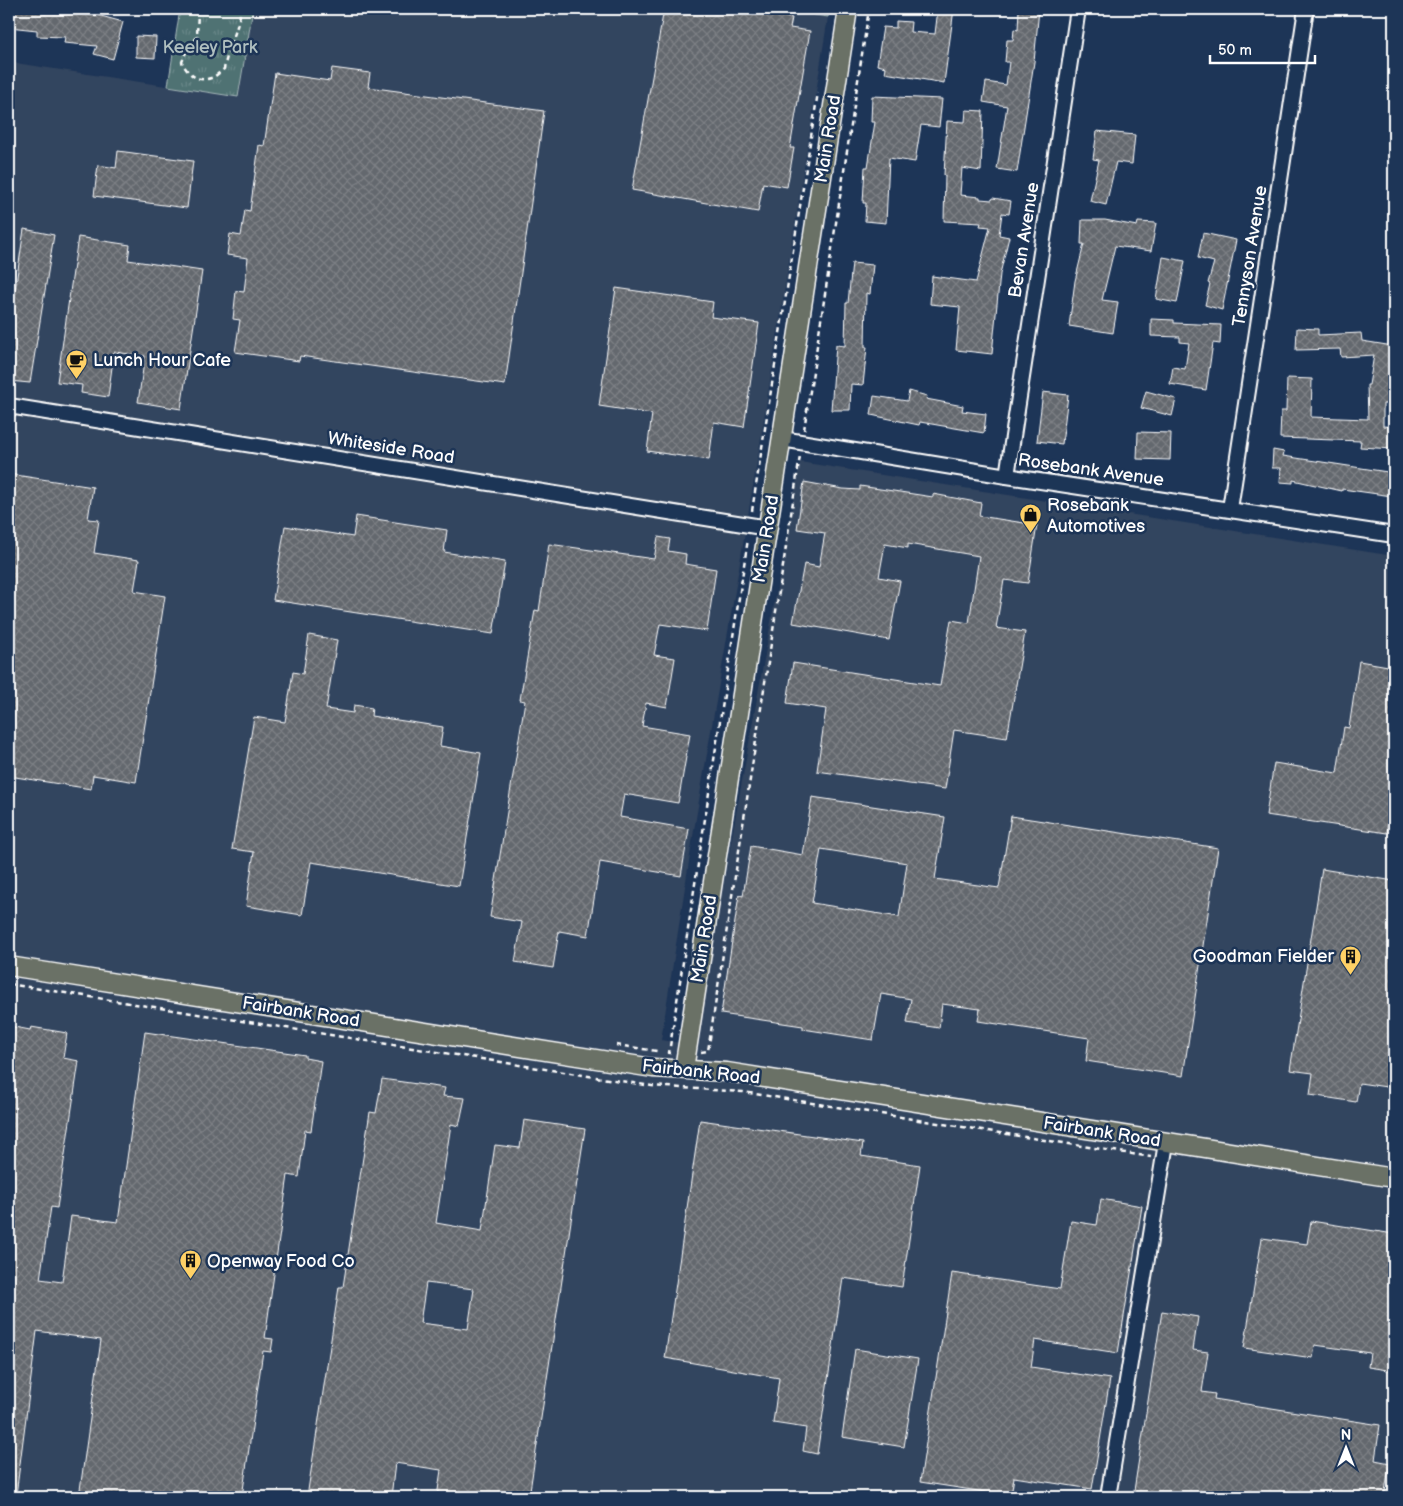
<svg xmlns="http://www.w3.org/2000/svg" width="1403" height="1506" viewBox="0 0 1403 1506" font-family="'Balsamiq Sans',sans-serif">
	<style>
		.built { fill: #32445e }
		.park { fill: url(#park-tufts); stroke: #a7b8b9 }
		.building { fill: url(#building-cross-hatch); stroke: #fff; fill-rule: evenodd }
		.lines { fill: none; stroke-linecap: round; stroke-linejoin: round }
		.minor-casing { stroke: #fff; stroke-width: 18 }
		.major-casing { stroke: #fff; stroke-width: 21 }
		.path { stroke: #fff; stroke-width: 2.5; stroke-dasharray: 5 4; stroke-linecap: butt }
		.minor { stroke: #1d3557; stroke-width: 14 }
		.major { stroke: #6a7166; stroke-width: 18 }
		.labels { text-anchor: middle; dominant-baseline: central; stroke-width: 5; stroke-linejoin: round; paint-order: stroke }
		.park-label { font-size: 18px; fill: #b0c0c0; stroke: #1d3557 }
		.street-label { font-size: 18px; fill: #fff; stroke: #1d3557 }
		.poi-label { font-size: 18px; fill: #fff; stroke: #1d3557; text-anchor: start }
	</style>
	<defs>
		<pattern id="park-tufts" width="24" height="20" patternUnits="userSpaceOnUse" patternTransform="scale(1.25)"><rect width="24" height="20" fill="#4f7273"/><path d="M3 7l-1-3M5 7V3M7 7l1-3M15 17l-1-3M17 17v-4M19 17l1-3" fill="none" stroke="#698788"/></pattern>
		<pattern id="building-cross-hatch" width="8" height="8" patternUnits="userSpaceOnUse" patternTransform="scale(1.25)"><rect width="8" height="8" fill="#64686e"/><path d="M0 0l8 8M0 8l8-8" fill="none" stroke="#7b7f84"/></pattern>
	</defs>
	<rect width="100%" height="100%" fill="#1d3557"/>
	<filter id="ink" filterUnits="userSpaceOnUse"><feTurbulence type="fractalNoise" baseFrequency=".02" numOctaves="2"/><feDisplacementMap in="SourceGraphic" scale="10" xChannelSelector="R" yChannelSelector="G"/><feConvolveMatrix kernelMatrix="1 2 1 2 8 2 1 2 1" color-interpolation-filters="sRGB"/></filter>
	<g filter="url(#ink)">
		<path class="built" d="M253,9h525l50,8 -71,446 -63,367 -33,210 33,5 106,-583 594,94v941h-1385v-1435l229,35z"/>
		<g class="park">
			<path d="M180,9h73l-15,88 -70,-11z"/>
			<path d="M778,9h51l-1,8z"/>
		</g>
		<g class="building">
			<path d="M9,9h51v3l41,4 22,6 -10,37 -19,-5 3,-8 -33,-3 1,-6 -28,-1v-6l-28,-3z"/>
			<path d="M664,9h74l54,9 -2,10 20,3 -20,117h4l-7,39 -24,-4 -5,29 -126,-22z"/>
			<path d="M938,9h16l-10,74 -59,-10 1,-6 -9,-2 6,-38 13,1v-7l15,1 -1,10 25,2z"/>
			<path d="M1019,9h20l-5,53 -17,110 -20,-3 10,-63 -24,-4 3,-20 20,3 3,-23h-4l2,-22h6l1,-11 4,1z"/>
			<path d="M136,36l20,1 -1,21 -19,-1z"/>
			<path d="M332,68l38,5 -2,14 176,24 -39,274 -205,-29 -1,5 -64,-9 5,-32 -7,-1 3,-28 8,1 4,-34 -21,-3 3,-21 11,2 4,-26 5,1 9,-66 5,1 11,-73 55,8z"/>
			<path d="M872,96l70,3 -3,28 -18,-2 -6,37 -26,-4 -3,65 -21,-2 1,-18h-3l2,-36h3l7,-45h-4z"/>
			<path d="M966,110l17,1 -2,60 -19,-3 -2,27 20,2v2l12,1 1,-2 18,3 -2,13 -7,-1 -3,22 10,2 -9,37 -8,80 -36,-4 4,-43 -30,-3 2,-28 44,6 14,-55 -10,-1 1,-3 -37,-2 1,-46h-1l3,-54 18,1z"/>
			<path d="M1097,131l38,4 -3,29 -16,-2 -10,43 -16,-4 9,-41 -6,-1z"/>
			<path d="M118,151l75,10 -6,47 -93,-12 4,-31 18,3z"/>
			<path d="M1082,220h23l32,6 1,-4 18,1 -5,28 -36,-5 -13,54 16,2 -5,31 -44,-7 6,-45 9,-37h-3z"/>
			<path d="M24,229l30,6 -24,148 -21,-2v-77h4z"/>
			<path d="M1203,233l33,7 -14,70 -17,-5 5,-21 -2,-1 6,-21 -16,-4z"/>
			<path d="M78,237l52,8 -2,15 74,11 -21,138 -43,-7 7,-46 -31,-4 -6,45 -27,-4 1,-8 -25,-3z"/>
			<path d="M1163,257l22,4 -8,42 -21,-4z"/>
			<path d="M852,263l21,2 -3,29 -4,-1 -1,54h2l-4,38 -12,-1 -1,26h-19l5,-65 9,1 1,-43h2z"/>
			<path d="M616,288l97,14 -2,15 48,6 -15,104 -30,-5 -5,38 -62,-9 5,-37 -53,-8z"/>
			<path d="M1151,319l23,1v3l47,2 -1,19 -7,-1 -7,47 -36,-6 3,-17 12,2 4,-26 -9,-1v-5l-29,-1z"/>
			<path d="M1297,328l21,1v6l43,-2 1,8 31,5 -2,9h3v49h-11v22l11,1v22l-34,-2 1,-6 -81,-3 1,-27h5l1,-33 25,1 -1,38 57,2 -1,-34h2l5,-30 -33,2 -1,-8 -44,1z"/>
			<path d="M909,391l18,5 -1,3 37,7 -1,5 24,3 -2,19 -64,-11 -1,3 -48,-10 3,-19 33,5z"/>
			<path d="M1146,391l30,8 -4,17 -31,-8z"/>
			<path d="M1043,392l25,3 -6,49 -25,-3z"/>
			<path d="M1138,432l33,1 -1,27 -33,-1z"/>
			<path d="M1273,450l11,2 -1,4 111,17 -2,23 -50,-7v2l-49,-11v3l-13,-1 1,-14h-9z"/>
			<path d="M9,474l84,13 -5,32 11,1 -5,33 45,7 -5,31 31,5 -29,186 -43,-7 -2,14 -82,-13z"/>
			<path d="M804,482l39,7 17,1v-4l73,11v-3l48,9 -2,13 58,9 -9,58 -24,-3 -8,48 29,4 -18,106 -53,-8 -9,59 -128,-18 9,-62 -39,-6 6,-40 147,23 11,-66 18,3 10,-67 -71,-12v4l-23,-4 -6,33 21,4 -11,59 -96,-17 11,-59 15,3 6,-34 -28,-4z"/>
			<path d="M356,516l91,14 -3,22 61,10 -12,72 -220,-34 12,-74 68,11z"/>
			<path d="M658,537l12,2 -2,12 18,3 -1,10 31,5 -9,62 -47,-7 -6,31 21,3 -8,49 -21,-4 -4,23 48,8 -12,69 -54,-9 -4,23 69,12 -8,47 -81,-14 -12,74 -29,-5 -6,37 -38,-6 7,-40 -32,-5 35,-216 -5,-1 15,-90 4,1 10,-67 105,15z"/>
			<path d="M309,635l28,5 -11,69 27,4 1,-8 18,3 -1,8 72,11 -3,19 41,7 -22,133 -148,-24 -9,53 -56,-9 8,-54 -22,-3 22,-132 31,5 8,-50 10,2z"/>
			<path d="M1359,661l35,6v115l-7,51 -121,-18 8,-52 63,10 7,-46 5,1z"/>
			<path d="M812,797l133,20 -10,62 64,9 12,-72 207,32 -35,228 -97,-15 3,-23 -111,-17 2,-12 -38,-5 -3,24 -32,-5 4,-24 -30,-5 -8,46 -70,-11v-3l-82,-12 18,-119 4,1 8,-50 52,9zM821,849l86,14 -8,54 -87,-14z"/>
			<path d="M1322,869l72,12v207l-35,-5 -3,19 -46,-7 3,-22 -23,-3z"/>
			<path d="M9,1026l21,4 1,-3 36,6 -4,25 16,3 -22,147 -6,-1 -11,72 22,3 9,-66 47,6 27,-190 160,23v3l16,3 -10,70 -6,-1 -6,47 -11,-2 -23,163 8,1 -2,13 -8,-1 -21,146h-163l22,-157 -64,-9 -21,164h-7z"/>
			<path d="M382,1079l63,9 -2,8 22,2 -6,28 -8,-2 -15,99 46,8 13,-86 25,3 4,-28 61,9 -56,368h-92l4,-27 -46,-7 -4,34h-84l32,-210h4l27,-175 6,1zM426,1283l48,6 -6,40 -48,-6z"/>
			<path d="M700,1120l163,23 -2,13 59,9 -18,122 -59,-9 -26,176 -14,-3 3,-23 -33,-5 6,-45 -114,-20z"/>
			<path d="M1101,1199l41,7 -24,147 -83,-13 -4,27 79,12 -18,110 -78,-12 -3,19 -91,-14 32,-209 108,16 11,-68 26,4z"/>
			<path d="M1311,1221l83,13v137l-26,-4 2,-14 -55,-8 -2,13 -69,-10 18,-110 45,6z"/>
			<path d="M1162,1311l36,6 -5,33 15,2 -6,40 13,2 -1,5 166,26 -5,35 15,3 -6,34h-251z"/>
			<path d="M855,1349l63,10 -14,88 -62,-10z"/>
		</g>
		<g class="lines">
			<defs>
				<g id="minor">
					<path d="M9,406l759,122"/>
					<path d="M782,439l225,37 387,59"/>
					<path d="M1007,476l71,-467"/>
					<path d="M1230,509l76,-500"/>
					<path d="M1108,1497l58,-354"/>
				</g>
				<g id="major">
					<path d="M9,966l644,102 74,4 667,106"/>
					<path d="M684,1069l164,-1060"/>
				</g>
			</defs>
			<use href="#minor" class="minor-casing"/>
			<use href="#major" class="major-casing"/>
			<g class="path">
				<path d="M139,9c11,6 19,6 30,0"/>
				<path d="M198,9l-1,28 -11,15 -4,10c5,11 15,21 29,16 4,-1 9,-6 13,-9 4,-21 14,-39 17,-60"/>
				<path d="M804,430l65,-421"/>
				<path d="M752,511l66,-419"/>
				<path d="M9,984l643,102 91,6 408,65"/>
				<path d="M616,1045l41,6"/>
				<path d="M701,1052l7,-1 92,-595"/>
				<path d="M671,1053h-2l79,-514"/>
			</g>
			<use href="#minor" class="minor"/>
			<use href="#major" class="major"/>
		</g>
	</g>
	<defs>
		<symbol id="cafe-pin" viewBox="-11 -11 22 30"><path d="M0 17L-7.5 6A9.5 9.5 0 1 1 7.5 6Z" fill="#ffd166" stroke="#1d3557"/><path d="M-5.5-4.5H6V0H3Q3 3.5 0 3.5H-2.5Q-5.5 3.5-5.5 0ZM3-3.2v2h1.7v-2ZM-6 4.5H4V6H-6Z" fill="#111"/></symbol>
		<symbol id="shop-pin" viewBox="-11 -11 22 30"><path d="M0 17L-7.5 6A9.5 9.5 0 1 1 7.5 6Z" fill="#ffd166" stroke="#1d3557"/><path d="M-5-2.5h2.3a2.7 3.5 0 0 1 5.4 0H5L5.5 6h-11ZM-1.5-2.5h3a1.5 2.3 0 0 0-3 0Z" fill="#111"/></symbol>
		<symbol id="building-pin" viewBox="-11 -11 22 30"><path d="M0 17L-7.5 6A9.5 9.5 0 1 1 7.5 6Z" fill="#ffd166" stroke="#1d3557"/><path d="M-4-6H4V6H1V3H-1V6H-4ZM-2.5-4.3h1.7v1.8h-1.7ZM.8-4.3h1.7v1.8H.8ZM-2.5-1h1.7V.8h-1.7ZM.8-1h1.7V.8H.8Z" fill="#111"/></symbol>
	</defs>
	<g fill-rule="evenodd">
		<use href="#cafe-pin" x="64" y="348" width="25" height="34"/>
		<use href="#shop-pin" x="1018" y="502" width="25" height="34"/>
		<use href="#building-pin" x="1338" y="944" width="25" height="34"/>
		<use href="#building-pin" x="178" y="1248" width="25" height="34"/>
	</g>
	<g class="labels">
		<g class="park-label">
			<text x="210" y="47">Keeley Park</text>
		</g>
		<g class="street-label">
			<text transform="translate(828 139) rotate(-81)">Main Road</text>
			<text transform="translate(1024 240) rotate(-81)">Bevan Avenue</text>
			<text transform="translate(1250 256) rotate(-81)">Tennyson Avenue</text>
			<text transform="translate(391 448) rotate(9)">Whiteside Road</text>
			<text transform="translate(1091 470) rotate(8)">Rosebank Avenue</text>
			<text transform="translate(766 539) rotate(-81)">Main Road</text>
			<text transform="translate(704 939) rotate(-81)">Main Road</text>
			<text transform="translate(301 1012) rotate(9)">Fairbank Road</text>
			<text transform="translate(701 1072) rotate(6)">Fairbank Road</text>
			<text transform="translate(1102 1132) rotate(9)">Fairbank Road</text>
		</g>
		<g class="poi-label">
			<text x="93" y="360">Lunch Hour Cafe</text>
			<text x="1047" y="505">Rosebank<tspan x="1047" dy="21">Automotives</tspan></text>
			<text x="1334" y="956" text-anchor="end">Goodman Fielder</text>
			<text x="207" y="1261">Openway Food Co</text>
		</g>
	</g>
	<rect width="1403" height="1506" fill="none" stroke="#1d3557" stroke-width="30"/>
	<rect x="15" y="15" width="1373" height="1476" fill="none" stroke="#fff" stroke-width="2" filter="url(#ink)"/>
	<g transform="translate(1346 1448)" stroke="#1d3557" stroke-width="4" paint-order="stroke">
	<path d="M0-4L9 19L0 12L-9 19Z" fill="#ffffff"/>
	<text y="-8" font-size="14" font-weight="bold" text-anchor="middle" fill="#ffffff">N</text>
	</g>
	<path d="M1210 55v8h105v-8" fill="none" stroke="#ffffff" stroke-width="2.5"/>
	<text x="1218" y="55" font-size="15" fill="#ffffff" stroke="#1d3557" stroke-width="4" paint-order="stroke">50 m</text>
</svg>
